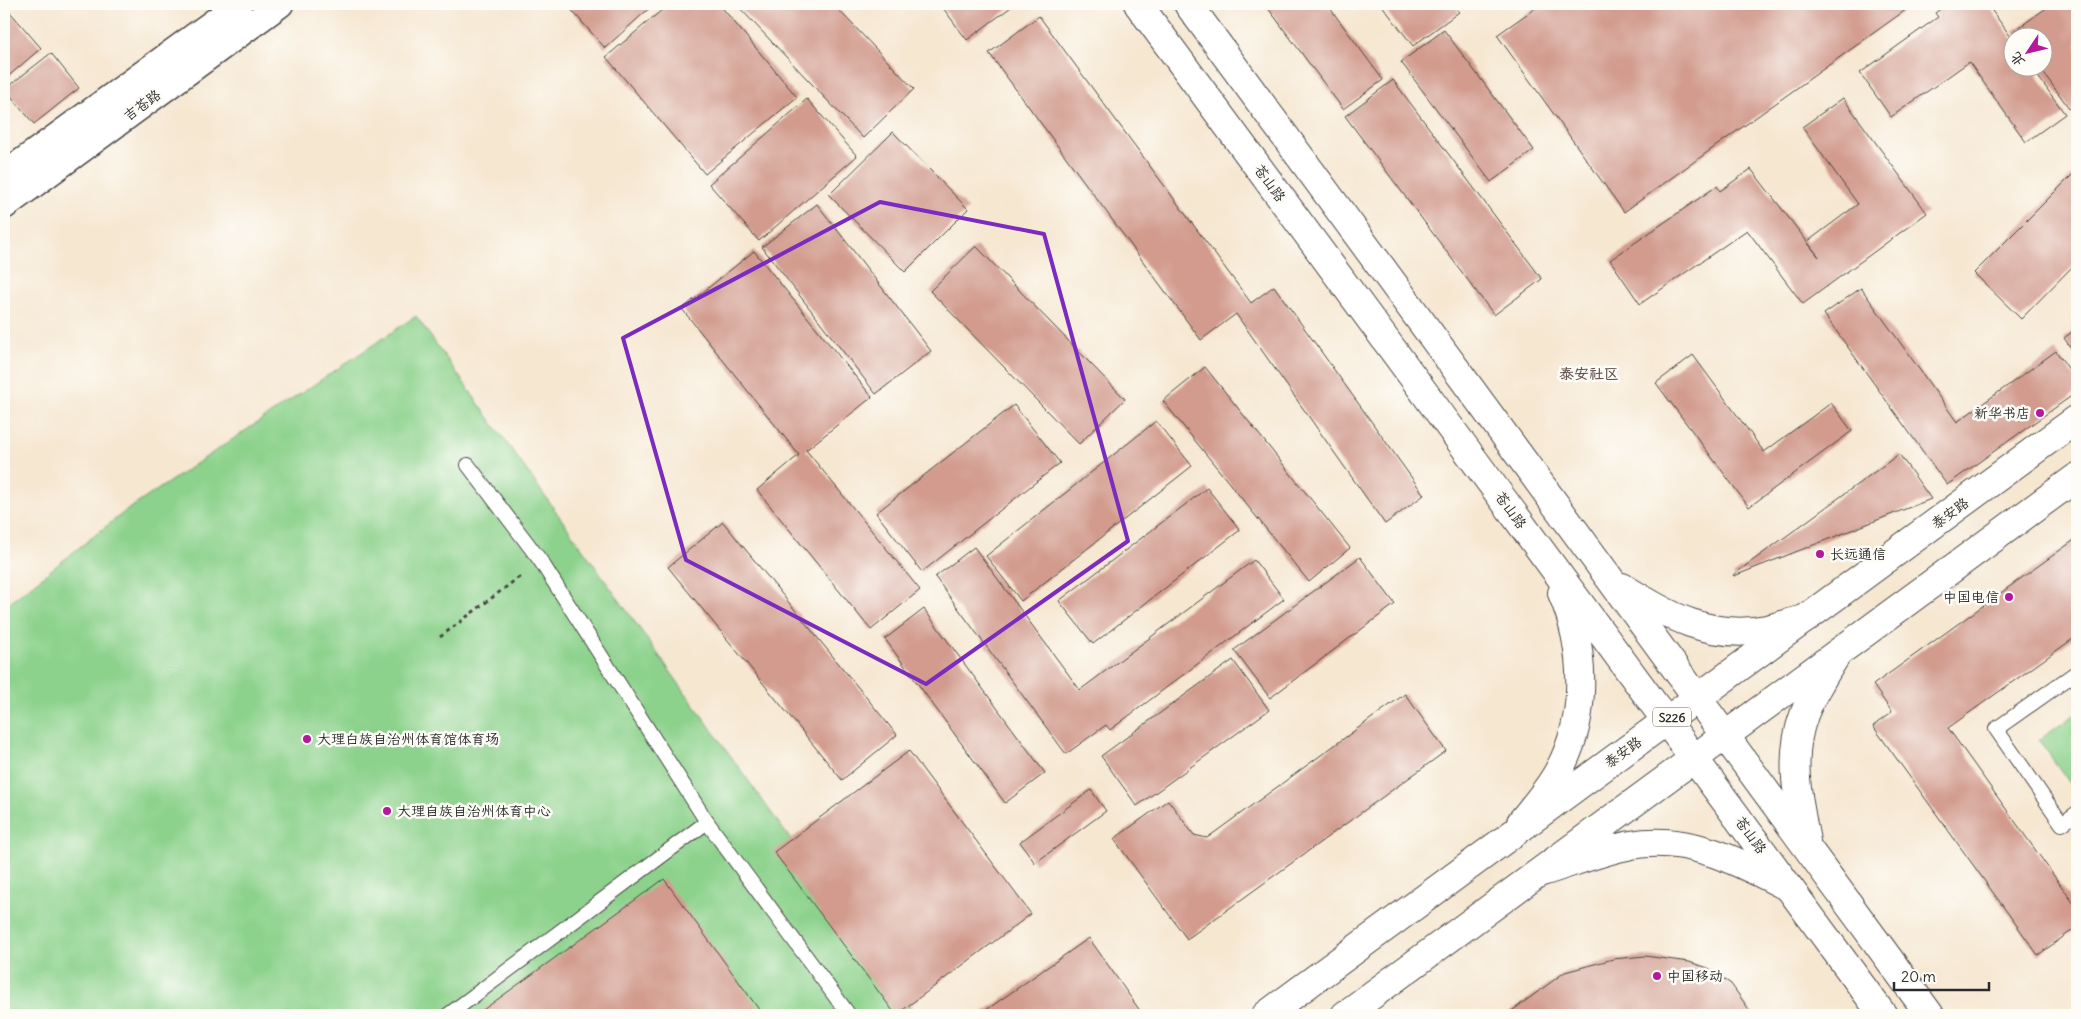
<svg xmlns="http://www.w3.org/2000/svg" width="2081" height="1019" viewBox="0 0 2081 1019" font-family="Delius,'LXGW WenKai TC',sans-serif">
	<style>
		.green { fill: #8cd28c; stroke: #5c7e5c }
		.building { fill: #d29b8e }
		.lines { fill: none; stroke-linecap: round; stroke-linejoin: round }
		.lane-casing { stroke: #494744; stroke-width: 16 }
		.street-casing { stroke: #494744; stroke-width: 29 }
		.secondary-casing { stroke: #494744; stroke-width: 30 }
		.primary-casing { stroke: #494744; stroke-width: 30 }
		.path { stroke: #494744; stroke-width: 3; stroke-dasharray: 4 4; stroke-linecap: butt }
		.lane { stroke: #fff; stroke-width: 14 }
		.street { stroke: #fff; stroke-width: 26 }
		.secondary { stroke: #fff; stroke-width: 28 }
		.primary { stroke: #fff; stroke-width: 28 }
		.marked { fill: none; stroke: #7b2cbf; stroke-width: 4; stroke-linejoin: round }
		.poi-dot { fill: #b5179e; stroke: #fdfcf7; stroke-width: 2 }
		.labels { text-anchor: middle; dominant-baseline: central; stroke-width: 5; stroke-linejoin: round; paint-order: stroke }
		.shield { fill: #fdfcf7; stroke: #6a6a68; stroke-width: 1 }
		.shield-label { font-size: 12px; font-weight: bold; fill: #2b2b2b }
		.street-label { font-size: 14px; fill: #2b2b2b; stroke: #fdfcf7 }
		.poi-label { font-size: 14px; fill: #2b2b2b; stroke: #fdfcf7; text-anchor: start }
		.neighbourhood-label { font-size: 15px; font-weight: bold; fill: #65524e; stroke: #fdfcf7 }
	</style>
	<rect width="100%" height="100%" fill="#fdfcf7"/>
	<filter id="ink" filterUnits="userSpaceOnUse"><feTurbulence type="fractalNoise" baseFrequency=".02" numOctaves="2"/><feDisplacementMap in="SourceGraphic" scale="10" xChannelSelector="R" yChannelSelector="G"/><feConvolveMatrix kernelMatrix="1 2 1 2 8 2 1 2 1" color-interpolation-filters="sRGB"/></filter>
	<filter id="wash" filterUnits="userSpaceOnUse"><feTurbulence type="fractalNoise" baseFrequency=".0096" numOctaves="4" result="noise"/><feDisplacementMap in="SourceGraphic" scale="20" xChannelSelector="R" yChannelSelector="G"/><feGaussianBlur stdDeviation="1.12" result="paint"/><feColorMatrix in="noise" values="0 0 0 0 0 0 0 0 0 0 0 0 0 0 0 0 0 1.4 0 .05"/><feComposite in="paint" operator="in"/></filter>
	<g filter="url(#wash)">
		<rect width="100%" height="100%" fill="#f6e7d1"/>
		<g class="green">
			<path d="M416,316l500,699h-912v-408l119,-94z"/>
			<path d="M2077,713v80l-38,-53z"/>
		</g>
		<g id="blocks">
			<g class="building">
				<path d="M566,4h88l-49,44z"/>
				<path d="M669,4h50l78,93 -92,77 -99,-117z"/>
				<path d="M736,4h97l81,85 -51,49z"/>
				<path d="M940,4h75l-48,36z"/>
				<path d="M1265,4h62l56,76 -40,29z"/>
				<path d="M1381,4h72l6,8 -46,34z"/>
				<path d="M1541,4h373l-290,208 -127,-177z"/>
				<path d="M1947,4h40l27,37v27h18l33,46 -39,28 -57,-80 -78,55 -31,-44 78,-56 -3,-4z"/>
				<path d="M2052,4h25v115l-37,-51h4v-30h-25l-5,-7z"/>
				<path d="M4,5l37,43 -37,32z"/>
				<path d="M1039,16l212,287 23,-17 150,209 -39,29 -149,-210 -35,26 -212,-287z"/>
				<path d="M1444,30l90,120 -43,32 -90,-120z"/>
				<path d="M51,53l28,35 -45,36 -29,-35z"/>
				<path d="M1393,80l149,199 -48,36 -149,-199z"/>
				<path d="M1843,98l84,115 -124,91 -56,-74 -107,74 -30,-44 107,-74 3,5 31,-22 68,88 -12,-15 51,-38 -56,-77z"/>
				<path d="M807,99l50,57 -98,85 -50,-57z"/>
				<path d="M893,132l75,77 -63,63 -76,-77z"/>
				<path d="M2077,170v92l-56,57 -47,-46z"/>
				<path d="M817,204l114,147 -55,43 -114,-147z"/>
				<path d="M976,246l149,153 -46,45 -149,-153z"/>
				<path d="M754,251l118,146 -66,53 114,140 -49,40 -114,-140 42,-35 -117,-146z"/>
				<path d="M1861,288l96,134 99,-71 21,30v11l-130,93 -123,-171z"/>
				<path d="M2077,328v29l-13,-19z"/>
				<path d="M1693,355l71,97 67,-49 21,28 -103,76 -93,-124z"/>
				<path d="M1205,367l145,181 -41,34 -146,-181z"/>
				<path d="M1014,405l46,58 -138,109 -46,-59z"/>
				<path d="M1156,421l36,45 -171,135 -35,-45z"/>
				<path d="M1899,454l32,45 -197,77 -1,-1z"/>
				<path d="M1207,488l33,42 -147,114 -34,-43z"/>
				<path d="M723,522l174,213 -55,45 -174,-213z"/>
				<path d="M2077,538v98l-129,92 129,180v19l-39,28 -165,-229 19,-14 -19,-27z"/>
				<path d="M974,547l106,143 174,-130 30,39 -174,131 -4,-5 -40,29 -131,-177z"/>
				<path d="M1360,557l35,47 -125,94 -36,-48z"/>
				<path d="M924,609l121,164 -40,30 -120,-164z"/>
				<path d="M1233,660l36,50 -132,96 -36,-50z"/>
				<path d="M1405,694l41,57 -259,188 -73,-100 54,-39 26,35 13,3z"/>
				<path d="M909,751l122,163 -135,101 -122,-163z"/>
				<path d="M1091,790l15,21 -71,52 -15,-21z"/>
				<path d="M664,879l99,136h-287z"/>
				<path d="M1089,938l54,77h-164z"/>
				<path d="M1645,956l44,6 19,6 23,16 22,31h-247l59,-43 48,-13z"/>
			</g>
		</g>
	</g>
	<g filter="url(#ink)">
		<use href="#blocks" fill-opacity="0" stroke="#494744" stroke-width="1"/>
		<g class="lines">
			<defs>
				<g id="lane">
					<path d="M468,465l72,95 167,262 142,193"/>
					<path d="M2077,672l-81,57 66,95 15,-11"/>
					<path d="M448,1015l259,-193"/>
				</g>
				<g id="street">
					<path d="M4,175l235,-171"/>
					<path d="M4,206l276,-202"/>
				</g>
				<g id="secondary">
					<path d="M1138,4l745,1011"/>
					<path d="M1188,4l742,1011"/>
					<path d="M1622,587c47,29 88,53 145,42 13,-3 25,-7 38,-10"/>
					<path d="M1521,822c13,-16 27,-32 37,-50 30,-54 28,-123 4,-179"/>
					<path d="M1806,841c-8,-42 -18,-84 -2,-126 8,-22 21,-41 33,-61"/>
					<path d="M1542,872c29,-9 59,-21 89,-27 56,-10 105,15 153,40"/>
				</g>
				<g id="primary">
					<path d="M1266,1015l811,-596"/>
					<path d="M1345,1015l732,-538"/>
				</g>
			</defs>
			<use href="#lane" class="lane-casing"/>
			<use href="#street" class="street-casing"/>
			<use href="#secondary" class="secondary-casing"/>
			<use href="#primary" class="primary-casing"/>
			<path class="path" d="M440,637l82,-62"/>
			<use href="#lane" class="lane"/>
			<use href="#street" class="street"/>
			<use href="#secondary" class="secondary"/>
			<use href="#primary" class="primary"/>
		</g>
	</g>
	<path class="marked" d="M880,202l164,32 84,307 -202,143 -240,-124 -63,-222z"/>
	<g class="poi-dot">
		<circle cx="2040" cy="413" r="5"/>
		<circle cx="1820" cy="554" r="5"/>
		<circle cx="2009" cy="597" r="5"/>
		<circle cx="307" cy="739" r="5"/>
		<circle cx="387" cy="811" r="5"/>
		<circle cx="1657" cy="976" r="5"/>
	</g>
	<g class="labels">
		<rect class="shield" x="1653" y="707.5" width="38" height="19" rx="4"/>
		<g class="shield-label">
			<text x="1672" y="717">S226</text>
		</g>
		<g class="street-label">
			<text transform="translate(142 105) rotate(-36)">吉苍路</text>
			<text transform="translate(1270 183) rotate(54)">苍山路</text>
			<text transform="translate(1511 510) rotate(54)">苍山路</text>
			<text transform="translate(1950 513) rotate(-36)">泰安路</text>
			<text transform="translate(1623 752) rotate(-36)">泰安路</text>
			<text transform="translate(1751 835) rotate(54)">苍山路</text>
		</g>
		<g class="poi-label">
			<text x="2030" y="413" text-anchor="end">新华书店</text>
			<text x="1830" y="554">长远通信</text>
			<text x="1999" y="597" text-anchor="end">中国电信</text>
			<text x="317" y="739">大理白族自治州体育馆体育场</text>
			<text x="397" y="811">大理自族自治州体育中心</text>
			<text x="1667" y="976">中国移动</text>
		</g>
		<g class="neighbourhood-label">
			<text x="1589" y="373">泰安社区</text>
		</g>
	</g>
	<rect width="2081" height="1019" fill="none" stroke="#fdfcf7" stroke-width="20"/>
	<g transform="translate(2028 52) rotate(235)"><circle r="24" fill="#fdfcf7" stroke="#a9a8a5"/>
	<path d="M0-4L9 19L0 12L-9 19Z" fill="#b5179e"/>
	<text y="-8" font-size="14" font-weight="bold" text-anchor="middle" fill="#2b2b2b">北</text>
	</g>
	<path d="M1894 982v8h95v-8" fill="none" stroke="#2b2b2b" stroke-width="2.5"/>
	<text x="1901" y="982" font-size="15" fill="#2b2b2b" stroke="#fdfcf7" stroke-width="4" paint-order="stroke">20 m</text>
</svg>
